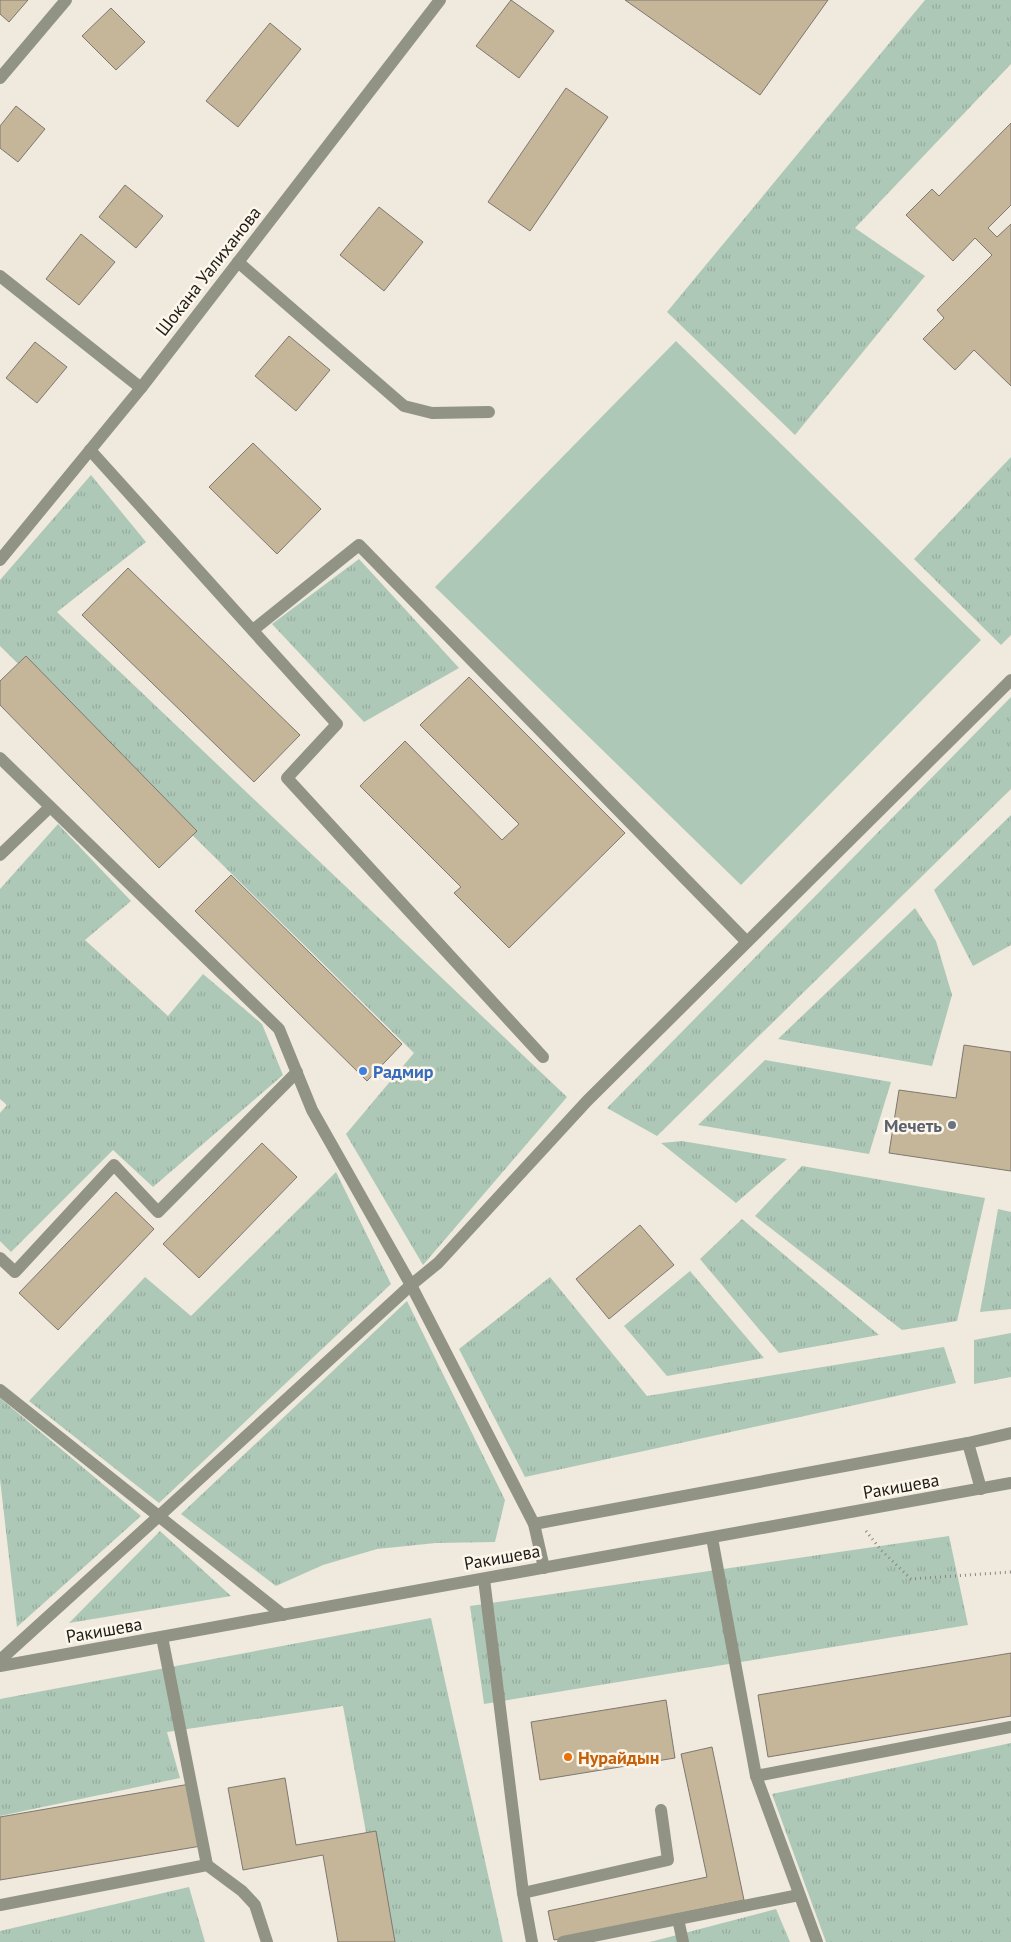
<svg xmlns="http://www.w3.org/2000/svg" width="1011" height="1942" viewBox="0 0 1011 1942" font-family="'PT Sans',sans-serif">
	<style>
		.grass { fill: url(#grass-tufts) }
		.garden { fill: #aec8b8 }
		.building { fill: #c5b599; stroke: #7e786f }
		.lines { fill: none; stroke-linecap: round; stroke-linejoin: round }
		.path { stroke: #8b877f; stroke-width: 3; stroke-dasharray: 1 4; stroke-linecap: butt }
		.minor { stroke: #919385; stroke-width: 12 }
		.shop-dot { fill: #3f7fe0; stroke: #fcf6eb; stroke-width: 2 }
		.worship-dot { fill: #6b7280; stroke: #fcf6eb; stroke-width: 2 }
		.food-dot { fill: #e8710a; stroke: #fcf6eb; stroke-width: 2 }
		.labels { text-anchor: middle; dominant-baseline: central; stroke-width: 5; stroke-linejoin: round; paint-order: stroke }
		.street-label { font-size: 18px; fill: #1e1c18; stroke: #fcf6eb }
		.shop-label { font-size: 18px; font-weight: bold; fill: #366cbe; stroke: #fcf6eb; text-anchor: start }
		.worship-label { font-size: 18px; font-weight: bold; fill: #5b616d; stroke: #fcf6eb; text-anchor: end }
		.food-label { font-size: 18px; font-weight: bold; fill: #c56008; stroke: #fcf6eb; text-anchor: start }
	</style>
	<defs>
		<pattern id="grass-tufts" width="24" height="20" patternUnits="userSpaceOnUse" patternTransform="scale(1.25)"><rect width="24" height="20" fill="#aec8b8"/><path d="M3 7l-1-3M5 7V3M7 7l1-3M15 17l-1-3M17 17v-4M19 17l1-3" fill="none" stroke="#95ab9d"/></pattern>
	</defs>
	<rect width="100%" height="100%" fill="#efe9de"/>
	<g class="grass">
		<path d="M925,0h86v64l-156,164 70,48 -130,159 -128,-123z"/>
		<path d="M1011,457v178l-10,10 -87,-86z"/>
		<path d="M91,475l55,67 -89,70 510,485 -144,168 -77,-131 68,-81 -414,-407v-66z"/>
		<path d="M359,559l100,109 -95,54 -92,-98z"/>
		<path d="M1011,697v92l-354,347 -50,-28z"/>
		<path d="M1011,815v130l-38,21 -39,-76z"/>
		<path d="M58,824l73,77 -46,39 83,76 35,-42 59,50 21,51 -130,112 -40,-37 -102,102 -11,-11v-128l7,-8 -7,-6v-210z"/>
		<path d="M915,908l21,33 16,54 -20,71 -154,-27z"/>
		<path d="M765,1060l126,22 -22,72 -171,-29z"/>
		<path d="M682,1141l105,18 -51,44 -75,-60z"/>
		<path d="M802,1166l183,32 -28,123 -55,9 -147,-114z"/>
		<path d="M336,1172l55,112 -232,219 -130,-102 116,-124 46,39z"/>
		<path d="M998,1209l13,3v97l-31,3z"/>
		<path d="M742,1219l137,116 -100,18 -79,-94z"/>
		<path d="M690,1271l74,87 -97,18 -43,-50z"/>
		<path d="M550,1277l97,119 297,-49 12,36 -431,94 -66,-128z"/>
		<path d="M407,1301l98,199 -10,42 -59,1 -59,6 -54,16 -47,21 -95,-72z"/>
		<path d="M1011,1333v44l-37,7v-44z"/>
		<path d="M0,1398l141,118 -124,111 -17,-148z"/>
		<path d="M160,1531l71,65 -162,27z"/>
		<path d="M949,1536l19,89 -484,79 -14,-98z"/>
		<path d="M431,1618l72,324h-117l-43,-236 -176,26 13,46 -180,38v-117z"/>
		<path d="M1011,1743v199h-185l-54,-148z"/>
		<path d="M189,1887l16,55h-205v-11z"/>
		<path d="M776,1909l14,33h-140z"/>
	</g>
	<path class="garden" d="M676,341l305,299 -240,245 -306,-298z"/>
	<g class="building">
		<path d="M0,0h28l-19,22 -9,-8z"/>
		<path d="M511,0l43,31 -35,47 -43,-32z"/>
		<path d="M625,0h203l-68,95z"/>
		<path d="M111,8l34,34 -29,28 -34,-34z"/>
		<path d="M270,23l31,26 -63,78 -32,-26z"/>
		<path d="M566,88l42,29 -78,114 -42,-29z"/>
		<path d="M16,106l29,23 -27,33 -18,-14v-22z"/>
		<path d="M1011,123v82l-23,23 9,9 14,-13v162l-37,-36 -19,20 -32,-31 21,-21 -7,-8 55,-55 -17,-17 -22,23 -47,-46 26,-26 7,7z"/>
		<path d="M125,185l38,31 -27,32 -37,-31z"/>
		<path d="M379,207l44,35 -39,49 -44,-36z"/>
		<path d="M81,234l34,28 -36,43 -33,-26z"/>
		<path d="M289,336l41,34 -34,41 -41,-35z"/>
		<path d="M35,342l32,25 -30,36 -31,-25z"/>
		<path d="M253,443l68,66 -44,45 -68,-67z"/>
		<path d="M128,568l172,167 -46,47 -172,-167z"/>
		<path d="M26,656l171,175 -38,37 -159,-163v-24z"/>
		<path d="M469,677l156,156 -116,115 -55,-55 7,-6 -101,-101 45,-45 97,99 17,-16 -99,-99z"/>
		<path d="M231,875l171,169 -35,37 -172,-170z"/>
		<path d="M964,1045l47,7v119l-122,-18 10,-63 57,8z"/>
		<path d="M262,1143l35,34 -98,101 -36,-34z"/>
		<path d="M116,1192l38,37 -96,101 -39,-37z"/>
		<path d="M640,1225l34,40 -65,54 -33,-40z"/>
		<path d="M1011,1653v63l-243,41 -10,-62z"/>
		<path d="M666,1700l9,58 -135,22 -9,-58z"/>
		<path d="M712,1747l32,153 -190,40 -6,-29 159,-34 -26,-123z"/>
		<path d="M285,1778l11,67 80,-14 19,111h-57l-15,-87 -80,15 -15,-82z"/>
		<path d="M190,1784l11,62 -201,34v-63z"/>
	</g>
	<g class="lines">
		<path class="path" d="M866,1531l15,19 30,29 100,-7"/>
		<g class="minor">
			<path d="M0,78l66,-78"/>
			<path d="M238,262l166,144 28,7 57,-1"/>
			<path d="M0,276l141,112"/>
			<path d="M90,450l247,274 -50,54 256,279"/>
			<path d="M0,560l141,-172 299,-388"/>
			<path d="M253,630l106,-85 388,397"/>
			<path d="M0,758l279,271 33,81 99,175 123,239 10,44"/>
			<path d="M0,855l50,-48"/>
			<path d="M0,1258l15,14 99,-107 44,47 139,-140"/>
			<path d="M0,1390l283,225"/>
			<path d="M968,1443l13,46"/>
			<path d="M534,1524l434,-81 43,-10"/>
			<path d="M712,1538l44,238"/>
			<path d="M484,1579l39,314 9,49"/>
			<path d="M162,1637l45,228"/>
			<path d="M0,1660l159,-144 252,-231 27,-22 149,-162 424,-421"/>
			<path d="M0,1666l1011,-183"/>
			<path d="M523,1893l145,-33 -7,-50"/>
			<path d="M0,1905l207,-40 35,26 13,14 12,37"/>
			<path d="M678,1919l5,23"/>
			<path d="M563,1942l236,-47"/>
			<path d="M817,1942l-61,-166 255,-49"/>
		</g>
	</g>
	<circle class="shop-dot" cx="363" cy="1071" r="5"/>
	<circle class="worship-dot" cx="952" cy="1125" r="5"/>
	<circle class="food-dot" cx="568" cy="1757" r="5"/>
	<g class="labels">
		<g class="street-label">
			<text transform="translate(208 271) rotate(-52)">Шокана Уалиханова</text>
			<text transform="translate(901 1486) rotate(-10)">Ракишева</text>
			<text transform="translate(502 1557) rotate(-10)">Ракишева</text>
			<text transform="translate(104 1630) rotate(-10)">Ракишева</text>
		</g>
		<g class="shop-label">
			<text x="373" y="1071">Радмир</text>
		</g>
		<g class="worship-label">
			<text x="942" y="1125">Мечеть</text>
		</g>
		<g class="food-label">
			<text x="578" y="1757">Нурайдын</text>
		</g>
	</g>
</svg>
